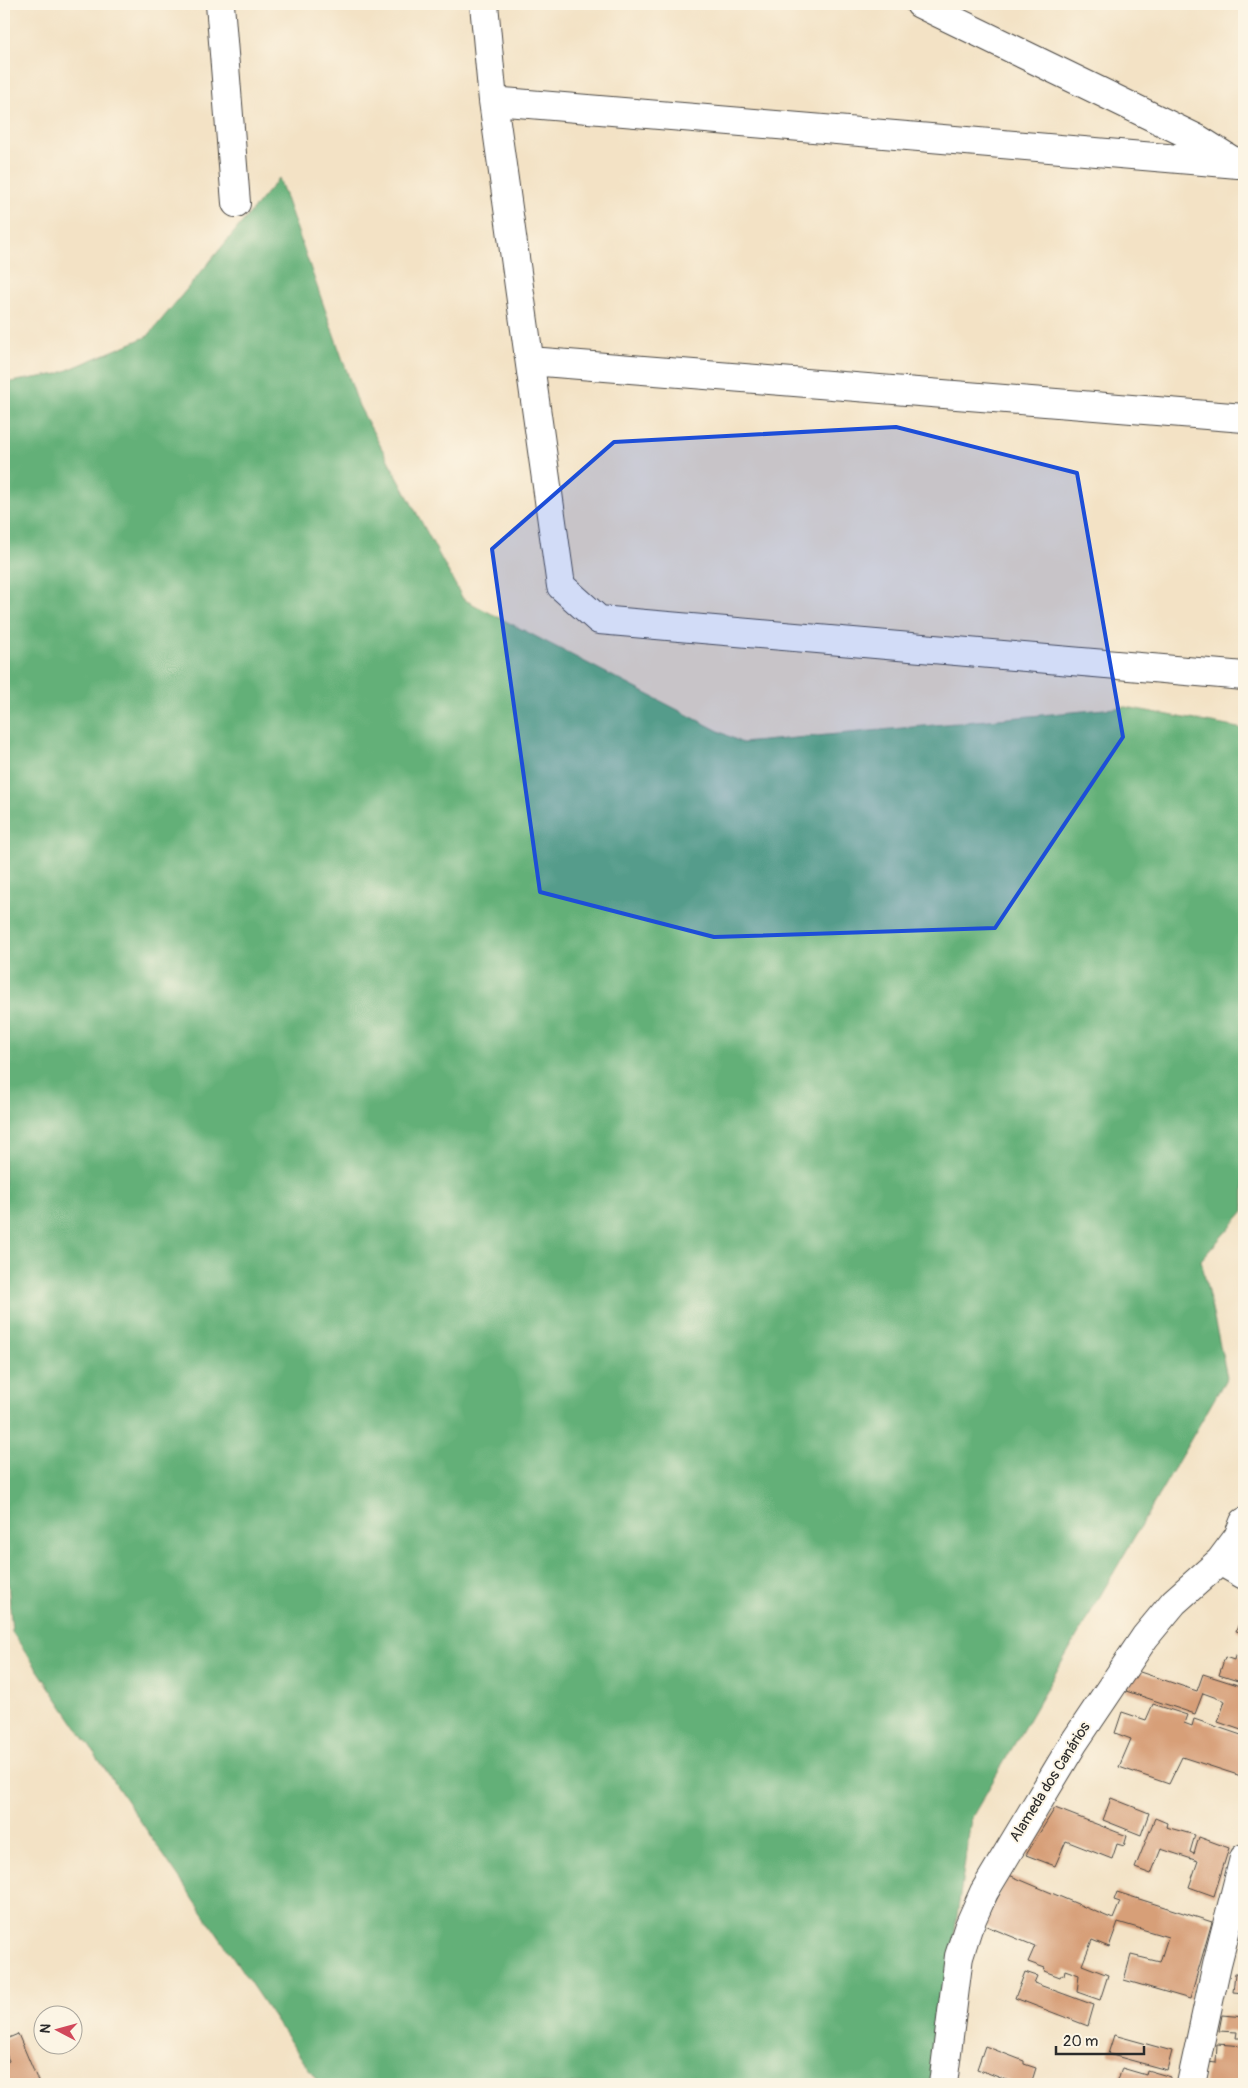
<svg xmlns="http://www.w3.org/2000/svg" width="1248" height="2088" viewBox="0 0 1248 2088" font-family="Pangolin,sans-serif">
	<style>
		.forest { fill: #64b078; stroke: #486e52 }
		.building { fill: #d79f78 }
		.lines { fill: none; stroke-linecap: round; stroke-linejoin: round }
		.minor-casing { stroke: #494642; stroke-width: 30 }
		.minor { stroke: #fff; stroke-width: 28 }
		.marked { fill: #1d4ed8; fill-opacity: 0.2; stroke: #1d4ed8; stroke-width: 4; stroke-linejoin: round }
		.labels { text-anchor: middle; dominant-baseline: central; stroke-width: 4; stroke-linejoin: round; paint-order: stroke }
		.street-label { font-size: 15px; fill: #2b2b2b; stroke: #fcf5e5 }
	</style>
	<rect width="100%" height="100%" fill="#fcf5e5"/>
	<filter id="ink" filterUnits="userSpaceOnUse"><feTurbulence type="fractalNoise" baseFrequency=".02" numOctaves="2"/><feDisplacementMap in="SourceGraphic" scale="10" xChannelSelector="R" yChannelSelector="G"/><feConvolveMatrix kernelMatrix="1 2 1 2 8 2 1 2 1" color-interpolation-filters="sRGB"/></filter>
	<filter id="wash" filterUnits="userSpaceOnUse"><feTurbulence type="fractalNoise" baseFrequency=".0096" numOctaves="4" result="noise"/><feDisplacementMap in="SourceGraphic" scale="20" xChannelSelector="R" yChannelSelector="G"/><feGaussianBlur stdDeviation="1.12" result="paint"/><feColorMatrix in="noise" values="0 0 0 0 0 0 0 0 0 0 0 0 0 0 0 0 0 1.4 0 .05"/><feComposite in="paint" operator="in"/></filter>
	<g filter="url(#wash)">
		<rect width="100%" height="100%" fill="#f3e2c5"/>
		<path class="forest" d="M279,178L359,406L463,599L742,743L1126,707L1244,729V1211L1201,1260L1227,1377L971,1819L933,2084H319L12,1632L4,1529V383L58,374L148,336Z"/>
		<g id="blocks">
			<path class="building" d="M1244,1611V1633L1236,1631Z
				M1235,1655L1244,1658V1683L1219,1675L1225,1657L1234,1660Z
				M1137,1671L1197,1691L1203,1674L1244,1687V1731L1218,1722L1225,1701L1203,1693L1195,1714L1126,1691Z
				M1153,1704L1187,1715L1184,1723L1192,1726L1194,1719L1244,1736V1777L1182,1757L1169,1784L1119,1767L1131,1739L1115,1733L1122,1712L1146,1720Z
				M1111,1798L1149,1813L1141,1835L1103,1820Z
				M1055,1808L1127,1836L1124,1846L1117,1844L1112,1859L1066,1841L1055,1866L1026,1855Z
				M1155,1818L1167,1823L1166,1827L1195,1835L1190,1852L1194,1854L1199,1837L1229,1848L1214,1896L1189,1887L1198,1861L1161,1849L1151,1874L1135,1868Z
				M1009,1875L1113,1919L1120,1902L1114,1900L1117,1892L1212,1922L1190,1999L1124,1980L1131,1955L1160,1962L1168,1937L1118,1922L1109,1947L1092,1940L1082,1965L1108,1975L1100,2000L1077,1992L1079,1975L1065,1970L1064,1975L1062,1974L1060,1977L1044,1971L1045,1968L1028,1962L1035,1946L984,1925Z
				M1025,1972L1037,1976L1034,1983L1094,2005L1088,2026L1015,1998Z
				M1235,1973L1244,1974V1993L1233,1992Z
				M1222,2015L1244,2017V2038H1236L1237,2032L1219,2031Z
				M18,2034L38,2081L30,2084H4V2064L9,2061L4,2049V2040Z
				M1114,2035L1172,2051L1167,2070L1108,2054Z
				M1217,2044L1244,2046V2084H1205L1208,2062L1216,2063Z
				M985,2046L1024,2061V2064L1036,2068L1031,2084H1017L977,2069Z
				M1122,2068L1146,2075L1147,2070L1171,2077L1170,2084H1117Z"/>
		</g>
	</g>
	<g filter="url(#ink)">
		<use href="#blocks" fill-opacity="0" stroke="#494642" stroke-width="1"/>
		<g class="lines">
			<g class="minor-casing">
				<path id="minor" d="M220,4L236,203
					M484,4L493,101
					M920,4L1198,139L1233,161
					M1244,160L1238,164L493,101L561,586L599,620L1244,676
					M530,361L1244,418
					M1220,1561L1244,1575
					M943,2084L959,1956L968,1928L984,1892L1073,1744L1145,1637L1174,1602L1220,1561L1238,1537L1244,1522
					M1191,2084L1217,1964L1244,1858"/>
			</g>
			<use href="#minor" class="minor"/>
		</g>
	</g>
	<path class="marked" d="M896,427L1077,473L1123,737L995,928L714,937L540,892L492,549L614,442Z"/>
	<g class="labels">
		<g class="street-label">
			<text transform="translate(1050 1782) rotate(-58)">Alameda dos Canários</text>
		</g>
	</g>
	<rect width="1248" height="2088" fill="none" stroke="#fcf5e5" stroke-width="20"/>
	<g transform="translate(58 2030) rotate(276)"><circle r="24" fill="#fcf5e5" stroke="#a8a49b"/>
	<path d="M0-4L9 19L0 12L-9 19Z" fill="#d1495b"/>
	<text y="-8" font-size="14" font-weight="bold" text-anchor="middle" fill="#2b2b2b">N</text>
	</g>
	<path d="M1056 2046v8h88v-8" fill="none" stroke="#2b2b2b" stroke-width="2.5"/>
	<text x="1063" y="2046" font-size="15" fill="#2b2b2b" stroke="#fcf5e5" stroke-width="4" paint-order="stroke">20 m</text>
</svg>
